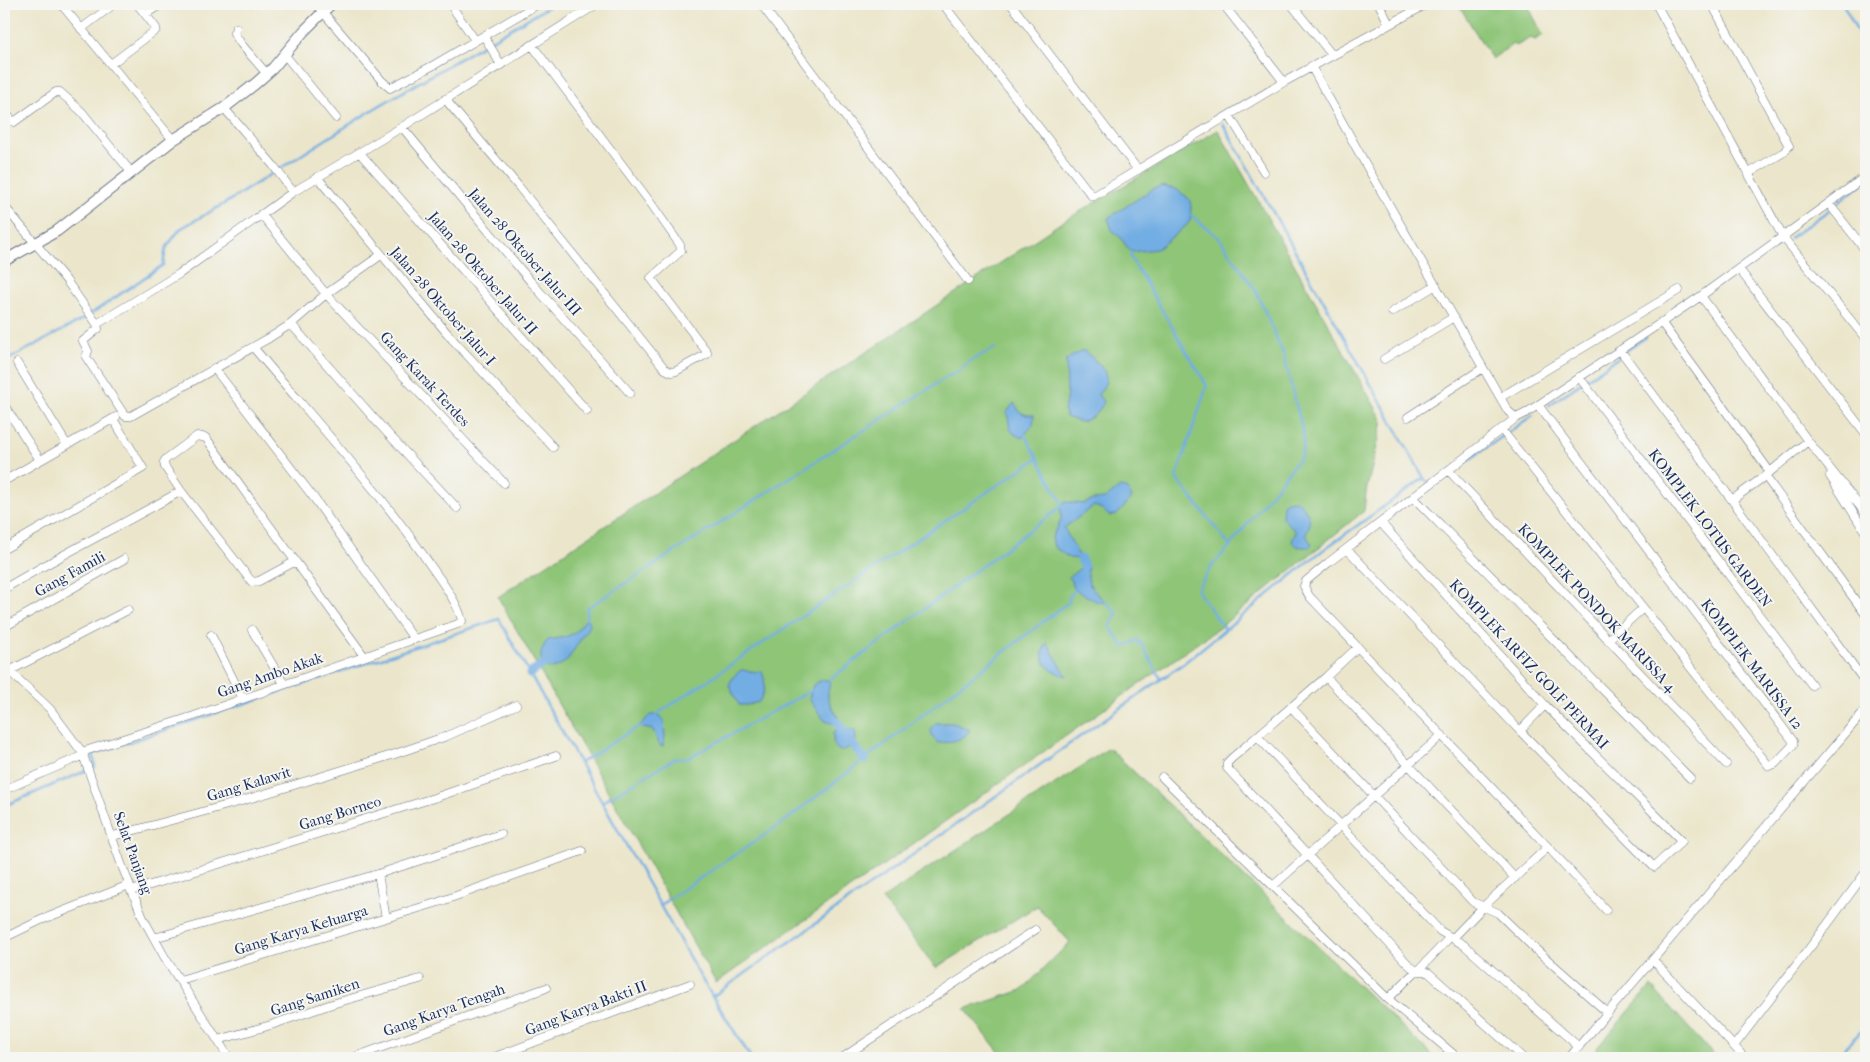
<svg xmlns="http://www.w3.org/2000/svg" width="1870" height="1062" viewBox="0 0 1870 1062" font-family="'IM FELL French Canon',serif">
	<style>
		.green { fill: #8ec577; stroke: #547a6a }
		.water { fill: #72ade3; stroke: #466ea0 }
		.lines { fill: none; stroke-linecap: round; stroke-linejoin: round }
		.stream { stroke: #72ade3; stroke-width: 2.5 }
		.canal { stroke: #72ade3; stroke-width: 9 }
		.minor-casing { stroke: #646f84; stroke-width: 9 }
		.tertiary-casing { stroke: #646f84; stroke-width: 12 }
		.minor { stroke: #fff; stroke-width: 8 }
		.tertiary { stroke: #fff; stroke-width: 10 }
		.labels { text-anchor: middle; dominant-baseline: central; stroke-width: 4; stroke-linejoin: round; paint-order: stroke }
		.street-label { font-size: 15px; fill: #1b2f5e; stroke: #f6f6f2 }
	</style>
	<rect width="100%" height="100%" fill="#f6f6f2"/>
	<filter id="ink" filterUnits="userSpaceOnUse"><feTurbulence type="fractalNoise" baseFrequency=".02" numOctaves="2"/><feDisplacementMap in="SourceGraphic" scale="10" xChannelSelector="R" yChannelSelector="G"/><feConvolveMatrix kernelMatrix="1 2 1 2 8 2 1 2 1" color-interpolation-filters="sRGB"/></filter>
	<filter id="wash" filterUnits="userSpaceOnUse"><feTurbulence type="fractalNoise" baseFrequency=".0096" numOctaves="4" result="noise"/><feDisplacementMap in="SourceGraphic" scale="20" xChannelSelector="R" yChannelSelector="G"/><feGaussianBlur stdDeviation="1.12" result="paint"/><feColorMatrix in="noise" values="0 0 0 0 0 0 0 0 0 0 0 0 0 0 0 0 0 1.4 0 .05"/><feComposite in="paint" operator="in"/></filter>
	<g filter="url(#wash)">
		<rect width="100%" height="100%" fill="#ebe6cb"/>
		<path class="green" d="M1458,4H1527L1543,35L1535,40L1531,38L1516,46L1513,44L1492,59Z
			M1218,130L1383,421L1366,492L1364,511L1219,628L716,983L498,597L1059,224Z
			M1109,748L1435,1058H1004L965,1009L1022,990L1070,942L1037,906L936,968L882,899Z
			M1651,986L1716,1058H1588Z"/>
		<path class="water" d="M1161,186L1176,189L1187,197L1190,201L1191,207L1190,221L1186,226L1157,249L1131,252L1119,236L1112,230L1108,218L1153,189Z
			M1083,350C1090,356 1105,367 1106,377C1107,384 1101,390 1098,395L1104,402C1098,413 1092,420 1080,422L1066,417L1064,411L1067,394L1066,360Z
			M1014,403L1020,412L1027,415H1034L1033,425L1022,438L1014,434L1010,429L1007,412Z
			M1120,487L1128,489L1132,498L1117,515L1109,516L1102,509L1094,506L1064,528L1081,559L1069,558L1054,547L1052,537L1061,520V507L1065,502L1083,504L1094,500L1105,499Z
			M1296,500C1304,505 1312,517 1309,527C1308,530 1306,532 1306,535L1312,545L1309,547C1302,547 1296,548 1292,541L1296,532L1282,517L1283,504L1287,501Z
			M1083,566H1088C1086,584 1092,590 1105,601L1104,603L1096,601L1075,590L1069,577Z
			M586,619L589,621V626L567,661L559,666L550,669C537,660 539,651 548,640C570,636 572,638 586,619Z
			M1047,643L1067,676C1050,673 1035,660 1047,643Z
			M741,670L758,672L761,670C767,681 765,692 759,702L747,705H739L729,685L733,677Z
			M822,680H829C830,685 829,687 828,693C827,701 834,710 838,717L834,724L825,721L809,699L813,685Z
			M650,715H656L664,720L665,737L663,746H660L653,730L643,728L639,726Z
			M936,723H953L970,730C963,741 950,742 938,743C931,737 928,730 936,723Z
			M838,729L854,730C860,743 851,748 840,751C833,747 833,741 833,733Z"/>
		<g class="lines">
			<path class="stream" d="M1843,4L1866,47
				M1223,124L1424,478L1428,483
				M1837,203L1866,181
				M1191,215L1220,239L1256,291L1283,353L1303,432V447L1301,456L1230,546L1211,567L1197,590L1224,628
				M1790,238L1829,210
				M1131,252V258L1207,386L1176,478L1230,546
				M1755,261L1781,243
				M1626,351L1646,337
				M4,362L85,318L163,265L166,248L180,229L224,204L377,107L553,4
				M1549,405L1619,357
				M1025,435L1063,505
				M1442,479L1533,415
				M1105,601L1117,613L1110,627L1124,647L1137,640L1142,645L1161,679
				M586,619L587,608L950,375L958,372L970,361L995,348
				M829,680L1061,507
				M656,715L1038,458
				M580,763L639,726
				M602,802L674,759L688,758L812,690
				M4,806L95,767L93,754L499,619L701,978L751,1058
				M660,905L781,824L1070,601L1069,597L1075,590
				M712,997L1184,663L1323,550L1424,478
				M1838,1058L1846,1046L1866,1027"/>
			<path class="canal" d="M1081,559L1084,566
				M530,674L543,664
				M836,721L843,730
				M853,745L865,760"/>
		</g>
	</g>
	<g filter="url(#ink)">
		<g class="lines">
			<g class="minor-casing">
				<path id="minor" d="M61,4L173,140
					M137,4L145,14L162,4
					M316,4L382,81L390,88L434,65L538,4
					M450,4L475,40
					M761,4L968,281
					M943,4L1092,196H1094L1284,82L1427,4
					M1011,4L1138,170
					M1223,4L1284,82
					M1291,4L1332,55
					M1379,4L1389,24
					M1656,4L1783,237L1866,339
					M1712,4L1789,146L1784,152L1749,173
					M236,28L234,33L241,44L267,74
					M81,29L110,7
					M484,36L501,65
					M284,54L336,118
					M111,64L156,30V28L145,14
					M1311,66L1366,165L1508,411L1516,418L1526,413L1701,296L1866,176
					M445,99L519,187L665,369L671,372L676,371L707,354V352L651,278L681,251L680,245L650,202L532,45
					M224,108L273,165L293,192
					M4,112L14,122L56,92H60L82,112L131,172
					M1229,115L1264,172
					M402,127L531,282L630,393
					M359,152L587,411
					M317,177L452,339L553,447
					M1829,204L1866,251
					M4,206L66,280L97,324L98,329L83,341L88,351L86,357L125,416H131L269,338L291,324L326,294L381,255
					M261,214L326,294L504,483
					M1739,269L1866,434
					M1701,296L1808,441L1866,514
					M1392,312L1436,285
					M1661,322L1770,472
					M97,324L179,274L293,192L402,127L597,4
					M291,324L379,424L457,508
					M1620,350L1732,500L1866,683
					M1384,359L1454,317
					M17,363L67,445
					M214,368L314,498L414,639
					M1579,377L1812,685
					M1501,397L1679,290
					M4,405L40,460
					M1408,417L1483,368
					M1501,429L1769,766L1775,764L1793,745V741L1538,405
					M1449,471L1726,764
					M1765,476L1866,615
					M1830,476L1866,533
					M4,481L116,417
					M1414,498L1690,778
					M1732,500L1765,476L1808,441
					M1381,523L1545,705L1682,841L1654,867L1520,731
					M4,549L143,468L113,419
					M1347,549L1520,731L1545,705
					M294,562L259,581L252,582L181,491L165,467L164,462L166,459L197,436L206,438L364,656
					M4,589C62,554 122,525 181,491
					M4,627L124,559
					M252,630L284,684
					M211,635L243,699
					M1608,640L1643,608
					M1358,647L1326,677L1232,758L1227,763V768L1407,963L1416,971H1424L1429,973L1523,1058
					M4,666L50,709L82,752L122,866L143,918L164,956L229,1058
					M9,671L128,610
					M1326,677L1515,878
					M1291,707L1473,902L1498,913L1533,947L1608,1013
					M1442,735L1273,886L1388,999L1458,1058
					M1257,736L1440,931L1464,945L1579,1047
					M82,752L194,716L458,624L462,621C458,601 435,573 424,556C372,482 311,416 253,347
					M1162,777L1273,886
					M4,790L84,755
					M113,836L235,803L392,755L447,736L516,705
					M1548,847L1606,910
					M131,891L437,797L556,756
					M386,918L439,902L582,851
					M4,938L41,920L129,885
					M154,938L378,874L501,834
					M1453,938L1484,906L1548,847L1309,596L1304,586L1306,581L1328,563L1516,418
					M1653,960L1745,1058
					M1418,971L1450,937
					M180,980L386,918L378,874
					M1388,999L1416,971
					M218,1040L271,1025L332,1004L420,979
					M1734,1046L1815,941L1866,872
					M352,1058L546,988
					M492,1058L690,984
					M842,1058L1035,930
					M1569,1058L1866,709"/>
			</g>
			<g class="tertiary-casing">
				<path id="tertiary" d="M4,261L57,231L173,140L224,108L255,84L273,68L304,31L331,4"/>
			</g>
			<use href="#minor" class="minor"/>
			<use href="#tertiary" class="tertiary"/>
		</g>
	</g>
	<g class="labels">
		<g class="street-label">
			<text transform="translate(525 252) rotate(49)">Jalan 28 Oktober Jalur III</text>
			<text transform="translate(483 273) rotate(49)">Jalan 28 Oktober Jalur II</text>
			<text transform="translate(443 306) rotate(49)">Jalan 28 Oktober Jalur I</text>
			<text transform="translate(425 379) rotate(47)">Gang Karak Terdes</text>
			<text transform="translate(1710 528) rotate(53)">KOMPLEK LOTUS GARDEN</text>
			<text transform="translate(70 574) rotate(-29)">Gang Famili</text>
			<text transform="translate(1597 608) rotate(47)">KOMPLEK PONDOK MARISSA 4</text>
			<text transform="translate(1529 664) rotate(47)">KOMPLEK ARFIZ GOLF PERMAI</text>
			<text transform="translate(1752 664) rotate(53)">KOMPLEK MARISSA 12</text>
			<text transform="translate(270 675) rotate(-19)">Gang Ambo Akak</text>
			<text transform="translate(249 784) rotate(-17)">Gang Kalawit</text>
			<text transform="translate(340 813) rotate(-17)">Gang Borneo</text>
			<text transform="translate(133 853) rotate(70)">Selat Panjang</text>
			<text transform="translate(301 930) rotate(-17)">Gang Karya Keluarga</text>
			<text transform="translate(315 997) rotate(-18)">Gang Samiken</text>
			<text transform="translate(586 1008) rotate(-21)">Gang Karya Bakti II</text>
			<text transform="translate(444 1010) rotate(-20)">Gang Karya Tengah</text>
		</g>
	</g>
	<rect width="1870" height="1062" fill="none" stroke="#f6f6f2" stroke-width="20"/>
</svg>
